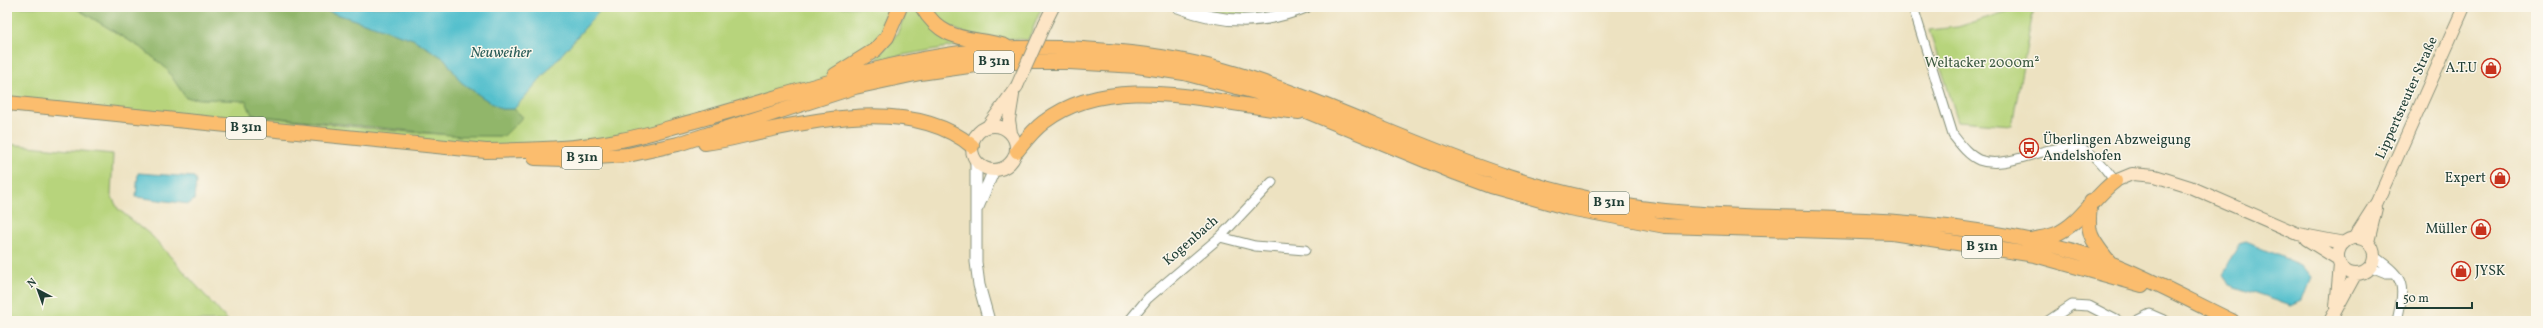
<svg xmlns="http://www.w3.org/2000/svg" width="2543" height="328" viewBox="0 0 2543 328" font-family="Vollkorn,serif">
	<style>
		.green { fill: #b7d47b; stroke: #6b8858 }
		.forest { fill: #91b66b; stroke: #587a50 }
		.water { fill: #54c0cd; stroke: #3a7e80 }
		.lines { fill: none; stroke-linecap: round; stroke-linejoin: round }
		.minor-casing { stroke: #86907a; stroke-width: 11 }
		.tertiary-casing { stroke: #86907a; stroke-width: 13 }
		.secondary-casing { stroke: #86907a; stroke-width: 14 }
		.trunk-casing { stroke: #86907a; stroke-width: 16 }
		.minor { stroke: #fff; stroke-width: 9 }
		.tertiary { stroke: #fff; stroke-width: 11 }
		.secondary { stroke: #fde5c5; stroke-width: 12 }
		.trunk { stroke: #fbbd6e; stroke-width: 14 }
		.secondary-bridge-casing { stroke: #86907a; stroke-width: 14; stroke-linecap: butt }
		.secondary-bridge { stroke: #fde5c5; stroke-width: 12 }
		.labels { text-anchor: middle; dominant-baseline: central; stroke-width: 3; stroke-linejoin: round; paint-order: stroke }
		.shield { fill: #fbf7ec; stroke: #61756b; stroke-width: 1 }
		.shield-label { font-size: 13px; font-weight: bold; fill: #1f3d34 }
		.park-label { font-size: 14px; fill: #3d5b42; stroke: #fbf7ec }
		.poi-label { font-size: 14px; fill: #1f3d34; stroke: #fbf7ec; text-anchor: end }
		.street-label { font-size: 14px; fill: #1f3d34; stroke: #fbf7ec }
		.water-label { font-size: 15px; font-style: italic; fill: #2c5e5a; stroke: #fbf7ec }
	</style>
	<rect width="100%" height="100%" fill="#fbf7ec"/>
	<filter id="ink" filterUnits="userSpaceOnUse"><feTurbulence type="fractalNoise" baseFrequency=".025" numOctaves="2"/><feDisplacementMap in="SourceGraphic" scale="8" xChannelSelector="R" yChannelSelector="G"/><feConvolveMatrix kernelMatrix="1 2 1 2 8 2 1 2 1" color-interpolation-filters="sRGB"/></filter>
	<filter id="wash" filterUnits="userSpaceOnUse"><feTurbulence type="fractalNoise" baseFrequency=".012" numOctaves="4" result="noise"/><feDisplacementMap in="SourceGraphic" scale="16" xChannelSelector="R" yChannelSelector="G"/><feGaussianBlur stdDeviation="0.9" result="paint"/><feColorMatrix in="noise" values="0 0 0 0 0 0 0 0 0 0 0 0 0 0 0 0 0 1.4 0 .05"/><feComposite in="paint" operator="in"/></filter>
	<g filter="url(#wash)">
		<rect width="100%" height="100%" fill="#ede2c1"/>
		<path class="green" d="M7,7H74L143,49L166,68L186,98L246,101L252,115C336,125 419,136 503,136L522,117L514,109L603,7H900L887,37L823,83L623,140L486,151L7,103Z
			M908,7H916L946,39L960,45L875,60L897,34Z
			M931,7H1042L1028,40C992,36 952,42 931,7Z
			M1194,7H1287C1258,17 1222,18 1194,7Z
			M2021,7H2034L2012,125L1958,121L1929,30L1958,27Z
			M7,144L113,154L111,195L118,209L152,236L228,321H7Z"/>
		<path class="forest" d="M74,7H315L413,39L445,59L461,82L482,97L501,109H514L523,117L504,136H460L252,115L246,101L186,98L166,68L143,49Z"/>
		<path class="water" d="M315,7H603L514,109H501L482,97L461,82L445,59L413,39Z
			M138,173L194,177L196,182L194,200L189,204L136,197Z
			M2246,242L2301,265L2311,277L2302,301L2291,306L2229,285L2223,274L2239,244Z"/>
	</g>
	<g filter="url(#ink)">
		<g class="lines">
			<g class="minor-casing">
				<path id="minor" d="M1913,7L1953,135C1960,144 1968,155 1979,160C2012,172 2054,136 2088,152C2099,158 2107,172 2115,181
					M1220,237L1255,246L1305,250
					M2375,257C2406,279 2405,285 2397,321
					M2371,268L2386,274H2394
					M1129,321L1148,298L1220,237L1272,182
					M2048,321L2072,305L2089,306L2118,321
					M2136,321L2150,314L2166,321"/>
			</g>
			<g class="tertiary-casing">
				<path id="tertiary" d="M1178,7C1222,24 1262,25 1306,7
					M976,161V262L979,285L989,321
					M978,207L994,170"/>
			</g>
			<g class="secondary-casing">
				<path id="secondary" d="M1045,23L1053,7
					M972 148a22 22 0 1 1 44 0a22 22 0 1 1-44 0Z
					M988,126L1017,86
					M1011,133L1009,120L1013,95
					M2115,181L2132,174L2155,176L2190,187L2298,234L2344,243
					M2338 256a18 18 0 1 1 36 0a18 18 0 1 1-36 0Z
					M2354,238L2377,202L2464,7
					M2306,239L2338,259
					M2368,242L2376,208
					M2336,307L2340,265
					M2330,321L2355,275"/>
			</g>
			<g class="trunk-casing">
				<path id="trunk" d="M922,7C944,44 969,36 1005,46
					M835,75L875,50L887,37L900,7
					M7,103L486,151C531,150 576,149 621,140C644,136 668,128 691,122C798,93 904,52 1017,48C1080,46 1162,53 1223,70C1319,97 1408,144 1503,175C1531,185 1561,192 1590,199C1694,222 1792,214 1897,222C1963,227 2047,239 2110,263C2151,279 2192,302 2232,321
					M705,143C726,141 747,134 768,130C831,117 918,101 972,146
					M1017,151C1025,141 1033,130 1044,122C1114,68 1219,106 1299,112
					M535,158L564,159L628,155L678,144L855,87L920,73L997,62H1069L1137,66L1184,73L1267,95L1456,173L1491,186L1569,208L1665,226L1892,233L2035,255L2142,285
					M2091,202C2085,233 2091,239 2110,263
					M2031,240C2039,238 2049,237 2056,234C2080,224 2094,196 2115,181"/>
			</g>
			<use href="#minor" class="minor"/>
			<use href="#tertiary" class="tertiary"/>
			<use href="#secondary" class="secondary"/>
			<use href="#trunk" class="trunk"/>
			<g class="secondary-bridge-casing">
				<path id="secondary-bridge" d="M1017,86L1045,23"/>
			</g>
			<use href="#secondary-bridge" class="secondary-bridge"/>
		</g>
	</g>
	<defs>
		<g id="shop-ring" transform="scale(1)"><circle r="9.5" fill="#fbf7ec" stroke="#c8321e" stroke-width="1.5"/><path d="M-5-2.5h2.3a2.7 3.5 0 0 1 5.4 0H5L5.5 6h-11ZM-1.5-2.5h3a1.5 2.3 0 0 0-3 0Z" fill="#c8321e"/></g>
		<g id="bus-ring" transform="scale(1)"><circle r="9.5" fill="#fbf7ec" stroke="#c8321e" stroke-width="1.5"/><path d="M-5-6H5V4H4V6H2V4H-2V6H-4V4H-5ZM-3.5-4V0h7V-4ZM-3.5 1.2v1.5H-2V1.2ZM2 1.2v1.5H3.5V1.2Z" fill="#c8321e"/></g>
	</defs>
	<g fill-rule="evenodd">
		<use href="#shop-ring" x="2491" y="68"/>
		<use href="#bus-ring" x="2029" y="148"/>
		<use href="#shop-ring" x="2500" y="178"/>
		<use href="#shop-ring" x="2481" y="229"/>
		<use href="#shop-ring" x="2461" y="271"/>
	</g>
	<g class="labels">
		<g class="shield">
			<rect x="974" y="51" width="40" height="22" rx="3"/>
			<rect x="226" y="117" width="40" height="22" rx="3"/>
			<rect x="562" y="147" width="40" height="22" rx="3"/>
			<rect x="1589" y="192" width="40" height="22" rx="3"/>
			<rect x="1962" y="236" width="40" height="22" rx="3"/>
		</g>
		<g class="shield-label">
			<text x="994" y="62">B 31n</text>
			<text x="246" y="128">B 31n</text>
			<text x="582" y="158">B 31n</text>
			<text x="1609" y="203">B 31n</text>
			<text x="1982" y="247">B 31n</text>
		</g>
		<g class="park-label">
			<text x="1982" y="63">Weltacker 2000m²</text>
		</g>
		<g class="poi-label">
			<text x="2477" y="68">A.T.U</text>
			<text x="2043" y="140" text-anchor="start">Überlingen Abzweigung<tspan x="2043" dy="16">Andelshofen</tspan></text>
			<text x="2486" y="178">Expert</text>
			<text x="2467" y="229">Müller</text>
			<text x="2475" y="271" text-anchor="start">JYSK</text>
		</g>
		<g class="street-label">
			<text transform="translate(2407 98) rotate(-66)">Lippertsreuter Straße</text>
			<text transform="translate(1191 241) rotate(-41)">Kogenbach</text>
		</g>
		<g class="water-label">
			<text x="501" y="53">Neuweiher</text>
		</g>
	</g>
	<rect width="2543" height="328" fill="none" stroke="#fbf7ec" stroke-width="24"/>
	<g transform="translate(38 290) rotate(319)" stroke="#fbf7ec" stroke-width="3" paint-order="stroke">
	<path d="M0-3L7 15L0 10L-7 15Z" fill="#1f3d34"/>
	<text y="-6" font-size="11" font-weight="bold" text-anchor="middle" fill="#1f3d34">N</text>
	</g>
	<path d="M2397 302v6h75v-6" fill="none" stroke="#1f3d34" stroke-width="2"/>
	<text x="2403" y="302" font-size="12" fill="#1f3d34" stroke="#fbf7ec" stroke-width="3" paint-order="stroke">50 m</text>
</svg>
